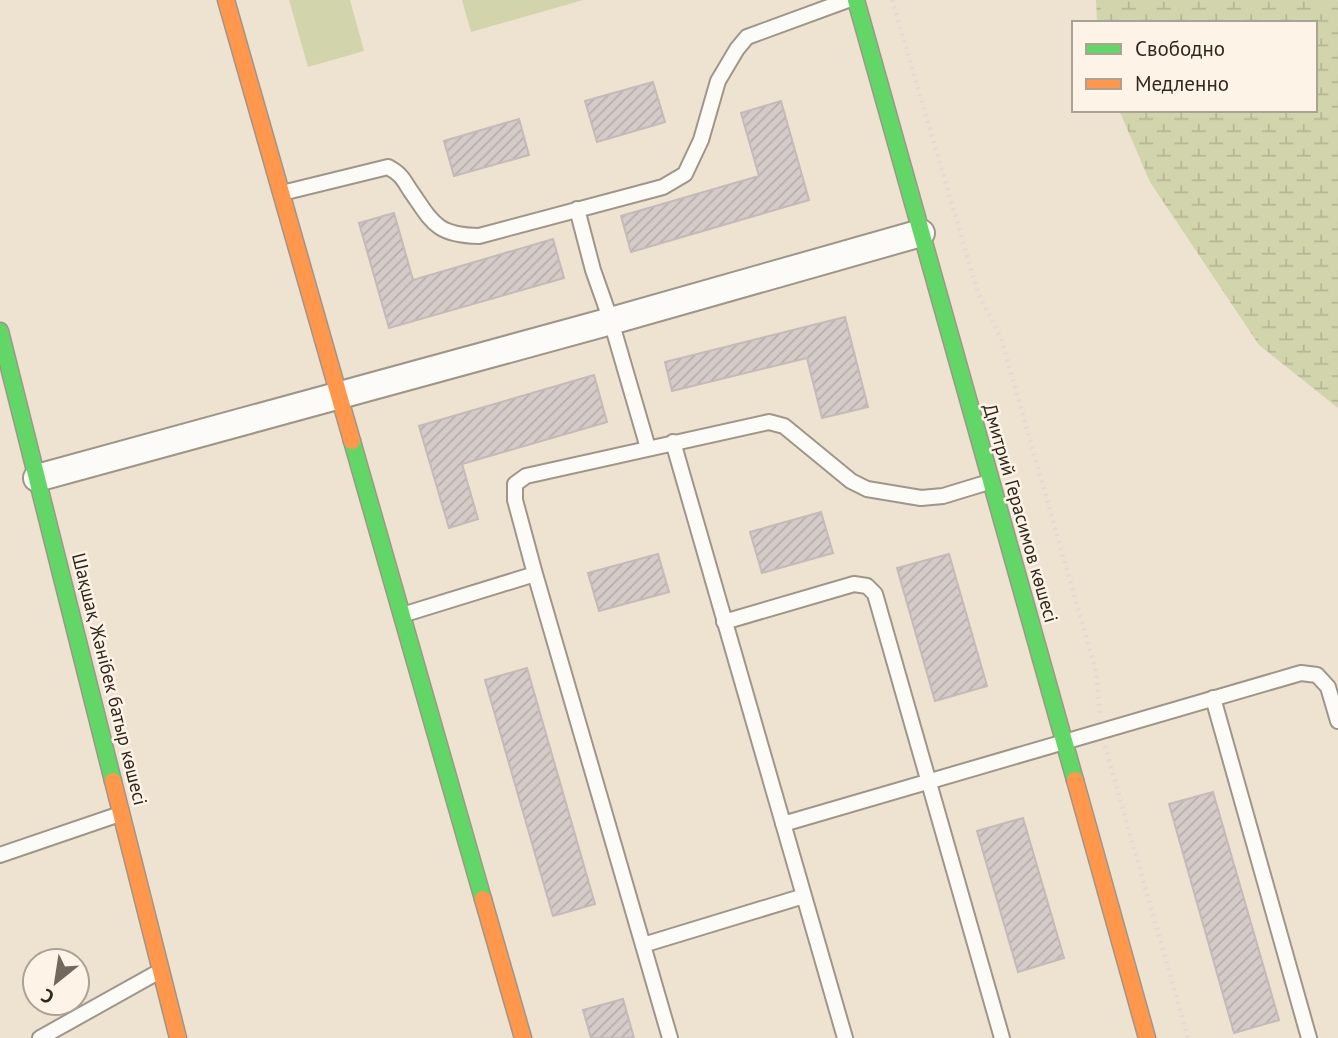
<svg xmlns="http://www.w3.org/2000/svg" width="1338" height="1038" viewBox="0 0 1338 1038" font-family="'PT Sans',sans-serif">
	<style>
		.wetland { fill: url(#wetland-marsh) }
		.garden { fill: #d2d4ac }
		.building { fill: url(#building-hatch); stroke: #c5bab8; stroke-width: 2 }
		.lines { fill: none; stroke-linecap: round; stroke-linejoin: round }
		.lane-casing { stroke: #9f968a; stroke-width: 18 }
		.street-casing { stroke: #9f968a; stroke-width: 30 }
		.fast-casing { stroke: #9f968a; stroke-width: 19 }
		.slow-casing { stroke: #9f968a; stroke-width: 19 }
		.path { stroke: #e0dbd6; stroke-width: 4.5; stroke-dasharray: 2 5; stroke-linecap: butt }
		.lane { stroke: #fcfbf8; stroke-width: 14 }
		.street { stroke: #fcfbf8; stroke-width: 26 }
		.fast { stroke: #63d668; stroke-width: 16 }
		.slow { stroke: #ff974d; stroke-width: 16 }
		.labels { text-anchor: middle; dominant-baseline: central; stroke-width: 5; stroke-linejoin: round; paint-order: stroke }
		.street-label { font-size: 19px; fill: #30281c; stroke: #fdf3e7 }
	</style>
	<defs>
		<pattern id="wetland-marsh" width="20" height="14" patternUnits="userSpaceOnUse" patternTransform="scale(1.75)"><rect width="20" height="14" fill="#d2d4ac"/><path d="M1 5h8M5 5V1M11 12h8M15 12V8" fill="none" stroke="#b5b693"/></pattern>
		<pattern id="building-hatch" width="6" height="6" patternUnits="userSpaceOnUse" patternTransform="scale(1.75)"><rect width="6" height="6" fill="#d5cbc9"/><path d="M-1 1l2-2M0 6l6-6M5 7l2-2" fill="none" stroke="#b7aeac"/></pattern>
	</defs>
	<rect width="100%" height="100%" fill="#eee2d1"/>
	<path class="wetland" d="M1096,0H1338V408L1259,345L1150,182L1119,110H1315V23H1097Z"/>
	<path class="garden" d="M289,0H350L364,51L308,67Z
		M462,0H583L471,32Z"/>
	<path class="building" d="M653,82L665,122L597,142L585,101Z
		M781,101L809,200L631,252L621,216L759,176L741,113Z
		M519,119L529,155L454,176L444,141Z
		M394,213L413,280L553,239L564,278L389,328L359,223Z
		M845,317L868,407L822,418L807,358L672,391L665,362Z
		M594,375L607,422L462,464L478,519L449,528L419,426Z
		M821,512L833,553L762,573L750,532Z
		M658,554L669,592L599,611L588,573Z
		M949,554L987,686L935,701L897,568Z
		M527,668L595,904L553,916L485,680Z
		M1213,792L1279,1020L1234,1033L1169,804Z
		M1023,818L1064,958L1018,972L977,831Z
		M623,999L634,1038H591L583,1010Z"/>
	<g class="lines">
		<g class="lane-casing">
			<path id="lane" d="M282,193L388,167C401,174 403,179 410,190C433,223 436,235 479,236L663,187L685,174L701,140L718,81L737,49L747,37L848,0
				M577,209L593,270L611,321L648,448
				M673,442L845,1038
				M402,615L535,574
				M724,622L854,584L867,586L875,594L1002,1038
				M1213,698L1309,1038
				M783,824L1301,673L1317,675L1328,687L1338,721
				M0,855L120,814
				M643,945L804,896
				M40,1038L160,971
				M670,1038L535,574L515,500V484L526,476L769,422L784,426L851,481L867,489L921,498L943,496L989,482"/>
		</g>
		<g class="street-casing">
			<path id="street" d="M37,478L611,321L921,233"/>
		</g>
		<g class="fast-casing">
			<path id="fast" d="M856,0L1075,780
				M0,331L113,781
				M352,441L483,899"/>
		</g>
		<g class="slow-casing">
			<path id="slow" d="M226,0L352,441
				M1075,780L1147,1038
				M113,781L178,1038
				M483,899L523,1038"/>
		</g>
		<path class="path" d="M892,0L978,293L1001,338L1096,672L1100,713
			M1105,746L1188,1038"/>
		<use href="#lane" class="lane"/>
		<use href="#street" class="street"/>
		<use href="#fast" class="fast"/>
		<use href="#slow" class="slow"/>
	</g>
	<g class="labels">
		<g class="street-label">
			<text transform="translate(1021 513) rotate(74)">Дмитрий Герасимов көшесі</text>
			<text transform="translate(110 679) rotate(76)">Шақшақ Жәнібек батыр көшесі</text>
		</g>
	</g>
	<rect x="1072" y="21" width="245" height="91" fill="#fdf3e7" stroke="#aba296" stroke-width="2"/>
	<rect x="1086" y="44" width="35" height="10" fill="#63d668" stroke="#aba296" stroke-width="2"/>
	<text x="1135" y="56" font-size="21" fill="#30281c">Свободно</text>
	<rect x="1086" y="79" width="35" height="10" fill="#ff974d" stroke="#aba296" stroke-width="2"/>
	<text x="1135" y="91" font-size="21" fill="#30281c">Медленно</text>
	<g transform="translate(56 982) rotate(210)"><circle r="33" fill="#fdf3e7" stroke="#aba296" stroke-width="2"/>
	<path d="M0-5L12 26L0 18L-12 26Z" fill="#72695b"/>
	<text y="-10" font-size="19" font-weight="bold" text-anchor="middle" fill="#30281c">С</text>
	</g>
</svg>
